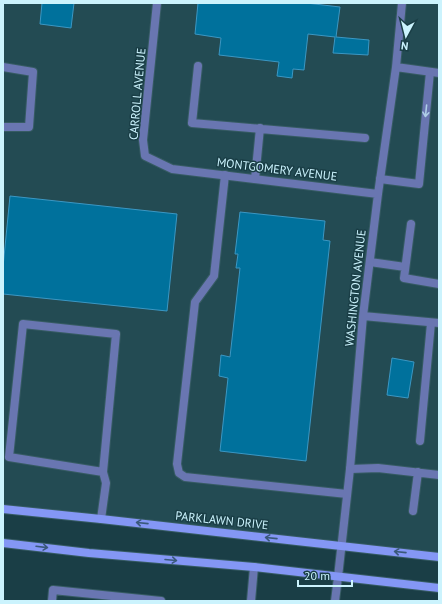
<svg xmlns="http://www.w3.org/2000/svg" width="442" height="604" viewBox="0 0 442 604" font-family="'PT Sans',sans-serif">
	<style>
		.built { fill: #234b53 }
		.building { fill: #00719c; stroke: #3b97c3 }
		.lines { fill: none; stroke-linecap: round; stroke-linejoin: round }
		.lane-casing { stroke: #365b63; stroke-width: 10 }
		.street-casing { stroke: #365b63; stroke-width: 10 }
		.secondary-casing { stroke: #365b63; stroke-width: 10 }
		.lane { stroke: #6976b1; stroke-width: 8 }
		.street { stroke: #6976b1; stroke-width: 8 }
		.secondary { stroke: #8497f5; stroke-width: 8 }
		.oneway { stroke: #aecee6 }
		.oneway2 { stroke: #3a597b }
		.labels { text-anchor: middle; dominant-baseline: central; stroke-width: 3; stroke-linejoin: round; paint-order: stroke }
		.street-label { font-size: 12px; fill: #cbf3fd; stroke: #1a3e46 }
	</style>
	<rect width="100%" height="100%" fill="#1a3e46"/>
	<path class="built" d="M3,3H439V556L3,509Z"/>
	<path class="building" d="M42,3H74L71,28L40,24Z
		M198,3H306L340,7L336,37L369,40L368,55L333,53L335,37L308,34L304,70L293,69L292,78L277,76L279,62L219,55L221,38L195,34Z
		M10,196L177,214L167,311L3,294V267Z
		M240,212L325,221L323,240L330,241L306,461L220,451L228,378L219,376L221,355L230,357L240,268H236L238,254H235Z
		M392,358L414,362L408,398L387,395Z"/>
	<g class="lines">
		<g class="lane-casing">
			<path id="lane" d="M198,66L192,123L365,138
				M3,67L33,72L29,127H3
				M225,175L214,276L195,302L177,464L179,473L185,477L347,494
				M255,179L260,128
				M380,179L419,184L430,72
				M411,224L404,278L439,284
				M370,262L405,267
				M420,441L431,323
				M350,469L378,468L439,475
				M413,511L418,472
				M101,519L106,483L103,472L116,334L23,324L9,457L103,472
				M52,601L53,590L161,601
				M251,601L254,567
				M335,601L338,577"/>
		</g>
		<g class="street-casing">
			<path id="street" d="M157,3L143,140L145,156L172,169L378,194
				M396,67L439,73
				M363,316L439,323
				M338,577L350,469L363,316L378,194L396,67L402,3"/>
		</g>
		<g class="secondary-casing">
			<path id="secondary" d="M3,509L101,519L439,557
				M3,543L89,553L254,567L439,588"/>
		</g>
		<use href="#lane" class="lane"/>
		<use href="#street" class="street"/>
		<use href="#secondary" class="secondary"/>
	</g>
	<defs><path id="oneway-shaft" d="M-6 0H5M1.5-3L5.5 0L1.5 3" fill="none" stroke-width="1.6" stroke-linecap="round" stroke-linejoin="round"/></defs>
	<use class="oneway" href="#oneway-shaft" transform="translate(426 111) rotate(96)"/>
	<g class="oneway2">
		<use href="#oneway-shaft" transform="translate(142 523) rotate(-174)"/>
		<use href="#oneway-shaft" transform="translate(271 538) rotate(-174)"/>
		<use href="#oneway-shaft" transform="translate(42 547) rotate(7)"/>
		<use href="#oneway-shaft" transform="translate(400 552) rotate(-174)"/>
		<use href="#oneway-shaft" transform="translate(171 560) rotate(5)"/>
	</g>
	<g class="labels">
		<g class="street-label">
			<text transform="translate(137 94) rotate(-85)">CARROLL AVENUE</text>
			<text transform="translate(277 169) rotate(7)">MONTGOMERY AVENUE</text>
			<text transform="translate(355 288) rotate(-84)">WASHINGTON AVENUE</text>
			<text transform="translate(222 520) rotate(6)">PARKLAWN DRIVE</text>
		</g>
	</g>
	<rect width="442" height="604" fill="none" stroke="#cbf3fd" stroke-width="8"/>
	<g transform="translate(406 36) rotate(187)" stroke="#1a3e46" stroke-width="3" paint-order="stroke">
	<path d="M0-3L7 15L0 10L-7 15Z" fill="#cbf3fd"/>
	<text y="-6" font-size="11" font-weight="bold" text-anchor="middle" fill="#cbf3fd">N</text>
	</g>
	<path d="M298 580v6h54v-6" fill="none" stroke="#cbf3fd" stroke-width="2"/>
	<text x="304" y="580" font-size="12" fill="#cbf3fd" stroke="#1a3e46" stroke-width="3" paint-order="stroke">20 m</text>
</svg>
